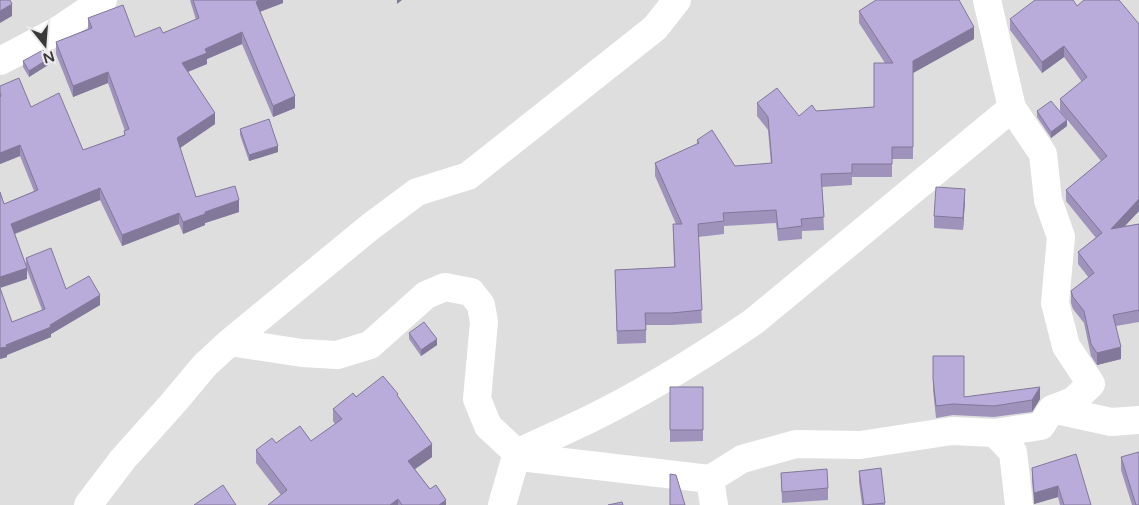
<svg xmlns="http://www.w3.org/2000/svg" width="1139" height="505" viewBox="0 0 1139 505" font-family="'Varela Round',sans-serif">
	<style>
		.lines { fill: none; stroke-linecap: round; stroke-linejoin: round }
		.minor { stroke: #fff; stroke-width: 28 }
		.wall { fill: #9f93bb }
		.shaded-wall { fill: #827899 }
		.building { fill: #b9abda; stroke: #827899 }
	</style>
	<rect width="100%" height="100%" fill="#dededf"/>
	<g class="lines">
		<path class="minor" d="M987,0L1012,108
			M0,61L57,31L103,0
			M230,342L302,353L337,355L370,345L426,295L445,287L471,292L481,305L484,322L477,399L488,426L517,453L529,458L710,479L742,459L796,444L860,445L952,431L995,433L1041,426L1052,409L1073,401L1091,384L1066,346L1055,303L1061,237L1048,200L1043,154L1012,108L753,322C700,358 644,393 586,421C563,432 540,442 517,453L502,505
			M1052,409L1111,422L1139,420
			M995,433L1013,452L1019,505
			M710,479L714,505
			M88,505L123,459L174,402L205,365L230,342L370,227L417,192L468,176L655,28L677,0"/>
	</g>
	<path class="wall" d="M190,0H283V3L260,12L295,108L273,117L242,44L207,59V64L188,72L215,124L180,148L196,197L239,212L205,223V225L183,234L179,224L122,246L100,200L15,234L26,266V258L66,289L100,305L51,334V337L7,355V357L0,359L12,322L42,310L27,270V279L4,204L34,191L20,156L0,164V86L31,107L83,150L124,135V131H125L108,83L73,97L56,54V42L88,29V18L135,37L163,33L196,20Z
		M1077,6L1139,24V211L1124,226L1139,224V322L1116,326L1121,359L1097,365L1091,356L1084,323L1073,309L1071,303V291L1089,278L1078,264V252L1096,238L1066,201V190L1101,161L1060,111V99L1082,82L1064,57L1042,73L1010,30V19Z
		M859,11L974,39L913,73V159H892V177H852V185L822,187L824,230L802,231V239L778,241L776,223L724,226V234L698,237L702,323L672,325H646V343L617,344L615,270L674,267L673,224H676L655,176V163L697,144V140L735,166L771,164L768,130L757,116V103L799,116L816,111L874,107L885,63L859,23Z
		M23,61L48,65L29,77L23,67Z
		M1037,111L1067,126L1051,138L1037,117Z
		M240,129L278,152L249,161L240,135Z
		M965,200L963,230L934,228V216Z
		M409,333L437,345L421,356L409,339Z
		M933,356L964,397L1040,399L1032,412L994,417L953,415L936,418L933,390Z
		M670,387H703V441L670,442Z
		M398,396L432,457L415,469L430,489L446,505H268L281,495L256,463V450L276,443L311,441L335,424L333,421V409L356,397Z
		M1121,457L1139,505H1132L1121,470Z
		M881,468L885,505H862L859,482V471Z
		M1032,468L1091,505H1060L1058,497L1034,504L1032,480Z
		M781,473L828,488V500L782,503Z"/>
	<path class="shaded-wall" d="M260,0H283V3L256,13V2Z
		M397,0H402L397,4Z
		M12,4V16L0,23V11Z
		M974,27V39L913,73V61Z
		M242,32V44L207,59V64L182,74V63L205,49Z
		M1064,46V57L1042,73V62Z
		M48,59V65L29,77V71Z
		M108,72V83L73,97V86Z
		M295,96V108L273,117V106Z
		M215,113V124L177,150V138Z
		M1067,120V126L1051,138V132Z
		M20,145V156L0,164V153Z
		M278,146V152L249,161V155Z
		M100,188V200L11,235V224Z
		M965,189V200L963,230V218Z
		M1139,199V211L1111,241V229Z
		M239,200V212L205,223V225L183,234V222L205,212Z
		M179,213V224L122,246V235Z
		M27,268V279L0,288V277Z
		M100,295V305L51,334V337L7,355V357L0,359V348L50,325Z
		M437,339V345L421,356V350Z
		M1121,347V359L1097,365V353Z
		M1040,387V399L1032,412V400Z
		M432,444V457L408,474V461Z
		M1058,486V497L1034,504V493Z
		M398,499V505H390Z
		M446,500V505H439Z"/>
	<path class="building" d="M0,0H10L12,4L0,11Z
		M193,0H260L256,2L295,96L273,106L242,32L205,49L207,53L182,63L215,113L177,138L196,197L235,186L239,200L205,212V214L183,222L179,213L122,235L100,188L11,224L27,268L0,277V192L4,204L38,190L20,145L0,153V97L1,96L0,92V86L19,78L31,107L59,93L83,150L125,135L124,131L129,129L108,72L73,86L56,42L92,28L88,18L123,5L135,37L160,27L163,33L199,18Z
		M876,0H959L974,27L913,61V147H892V164H852V173L821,174L824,217L801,219L802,226L778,229L776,210L723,213L724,221L698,224L702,310L672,313H645L646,330L617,331L615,270L675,267L673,224H682L655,163L699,143L697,140L712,130L735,166L772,163L768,117L757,103L777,88L799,116L812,105L816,111L874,107V63H893L859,11Z
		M1035,0H1073L1077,6L1084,0H1119L1139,24V199L1111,229L1139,224V310L1113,315L1121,347L1097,353L1091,344L1084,311L1073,297L1071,291L1094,273L1078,252L1102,233L1066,190L1107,156L1060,99L1087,77L1064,46L1042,62L1010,19Z
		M43,50L48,59L29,71L23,61Z
		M1051,101L1067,120L1051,132L1037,111Z
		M269,119L278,146L249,155L240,129Z
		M936,187L965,189L963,218L934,216Z
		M51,248L66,289L89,276L100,295L50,325L51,327L6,345L7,347L0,348V288L12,322L45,309L26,258Z
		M424,322L437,339L421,350L409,333Z
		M933,356H964V397L1040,387L1032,400L994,406L953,404L936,406L933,379Z
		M383,376L398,394L397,395L432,444L408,461L430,489L436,485L446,500L439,505H402L398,499L390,505H268L287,490L256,450L272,438L276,443L300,426L311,441L342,419L333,409L353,393L356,397Z
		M670,387H703V430H670Z
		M1139,452V505H1136L1121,457Z
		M1076,454L1091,505H1064L1058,486L1034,493L1032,468Z
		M881,468L885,503L864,505L859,471Z
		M827,469L828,488L782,492L781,473Z
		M670,474L676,475L685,505H670Z
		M223,485L236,505H194Z
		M622,502L623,505H608Z"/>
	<g transform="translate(45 45) rotate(163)" stroke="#ebebed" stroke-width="4" paint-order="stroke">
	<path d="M0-4L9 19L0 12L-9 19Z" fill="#383838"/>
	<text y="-8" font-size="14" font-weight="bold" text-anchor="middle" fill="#383838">N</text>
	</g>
</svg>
